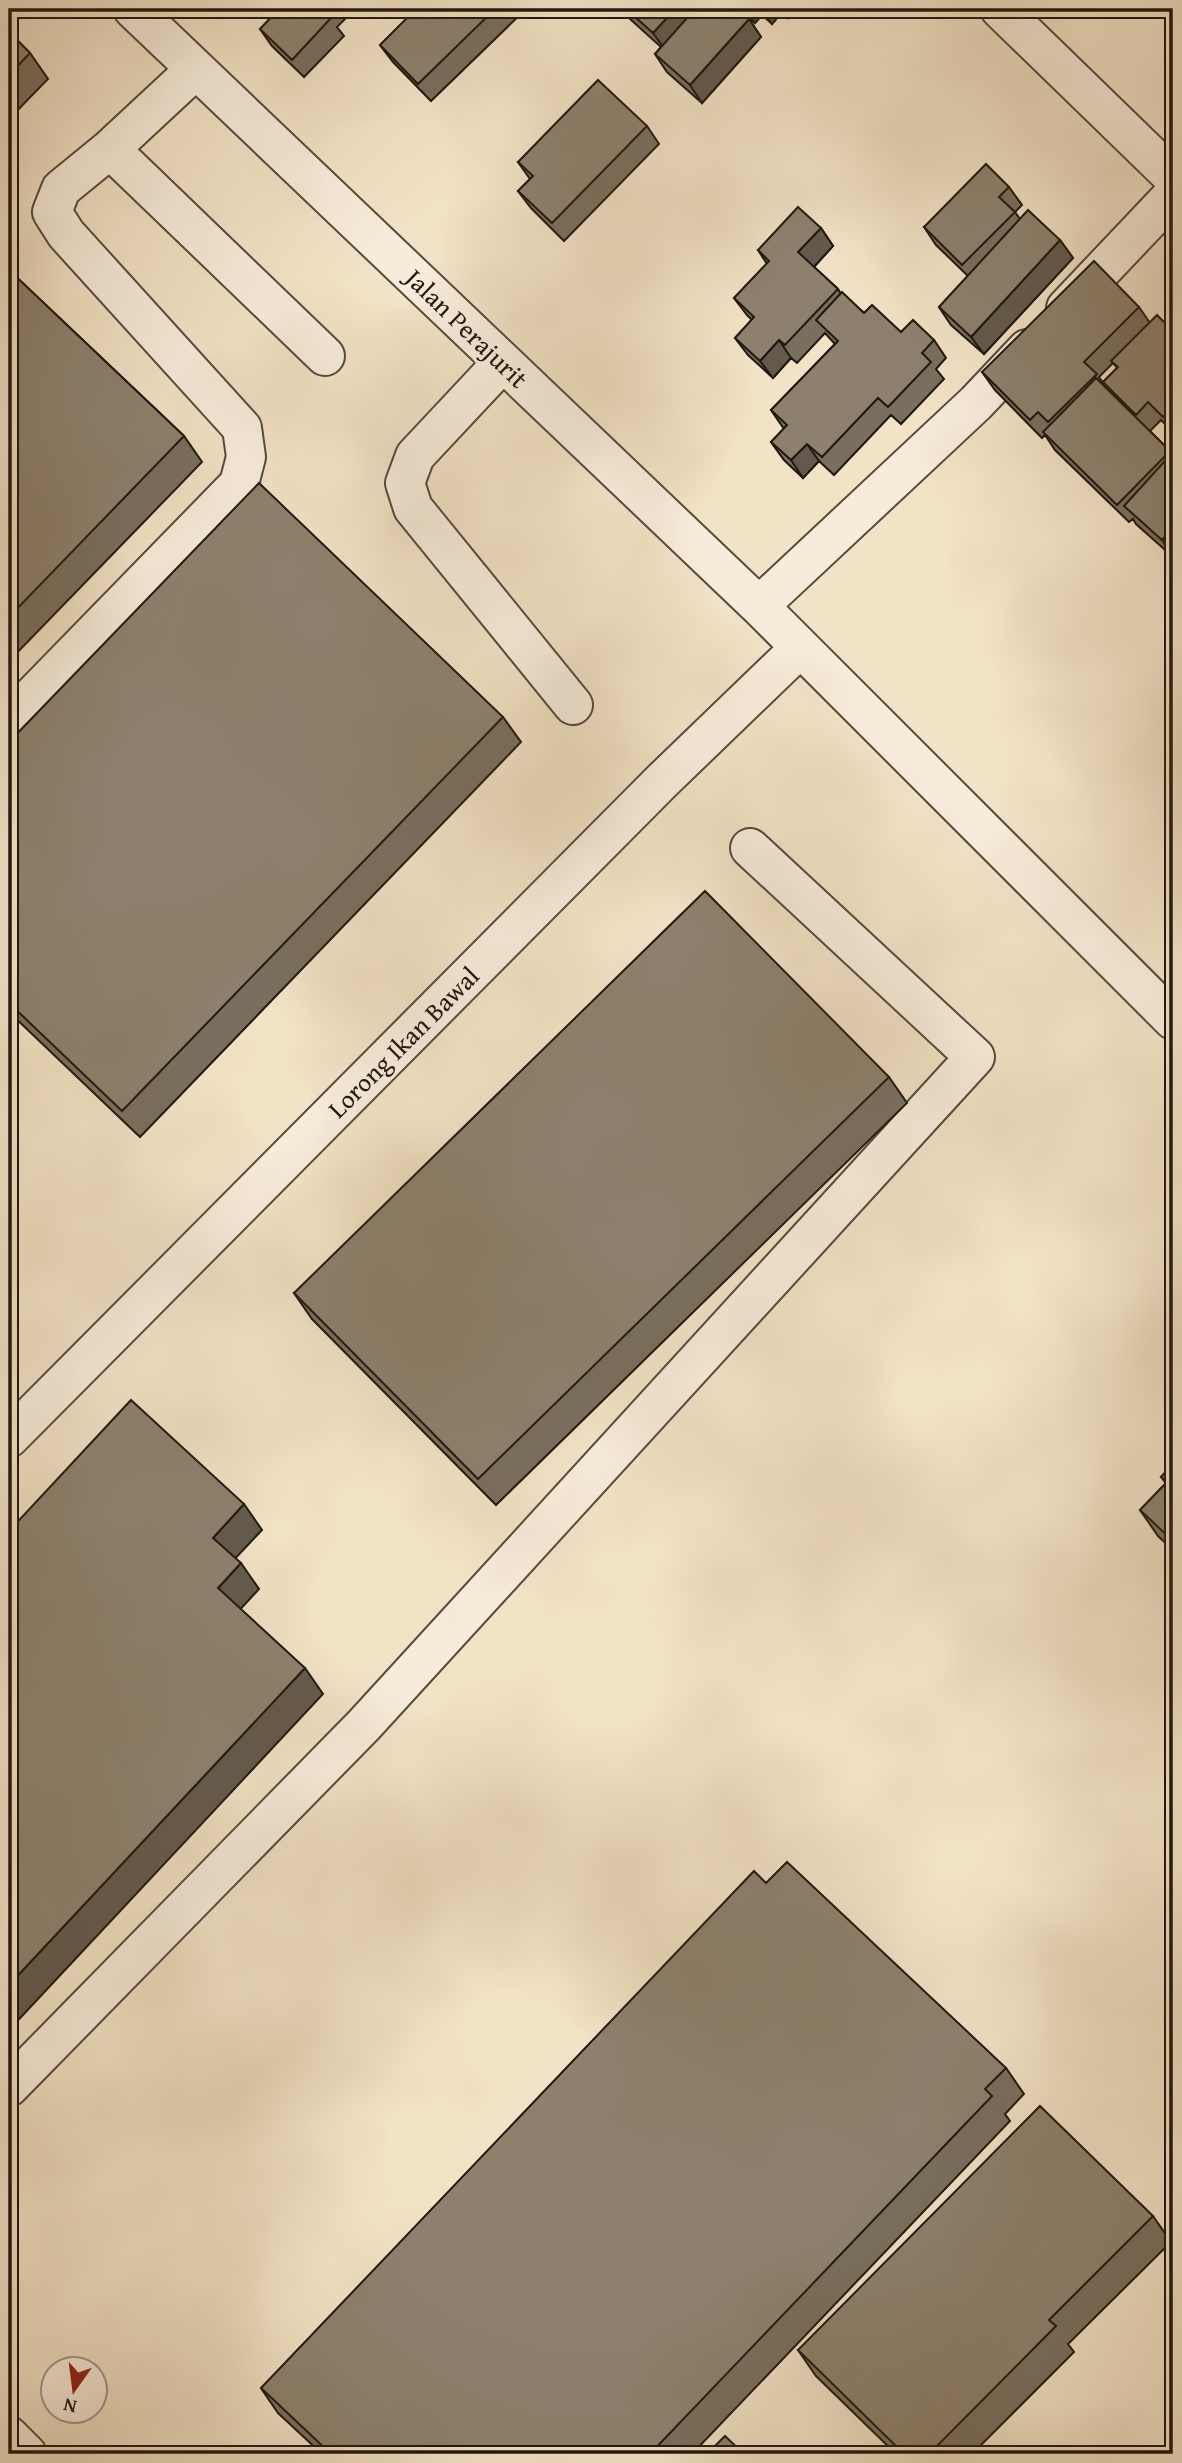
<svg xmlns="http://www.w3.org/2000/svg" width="1182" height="2463" viewBox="0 0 1182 2463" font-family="'Gentium Book Plus',serif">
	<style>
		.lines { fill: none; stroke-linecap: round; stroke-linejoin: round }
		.minor-casing { stroke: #544a3d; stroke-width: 42 }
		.minor { stroke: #f7ecda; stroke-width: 38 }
		.wall { fill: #796f5f; stroke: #20180f; stroke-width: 2; fill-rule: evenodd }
		.shaded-wall { fill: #635a4d; stroke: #20180f; stroke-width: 2 }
		.building { fill: #8d816e; stroke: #20180f; stroke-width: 2 }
		.labels { text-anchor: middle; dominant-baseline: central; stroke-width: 6; stroke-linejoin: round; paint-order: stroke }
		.street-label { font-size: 26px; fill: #20180f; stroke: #f7ecda }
	</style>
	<rect width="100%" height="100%" fill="#f2e2c6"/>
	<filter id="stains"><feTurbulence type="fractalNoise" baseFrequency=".00286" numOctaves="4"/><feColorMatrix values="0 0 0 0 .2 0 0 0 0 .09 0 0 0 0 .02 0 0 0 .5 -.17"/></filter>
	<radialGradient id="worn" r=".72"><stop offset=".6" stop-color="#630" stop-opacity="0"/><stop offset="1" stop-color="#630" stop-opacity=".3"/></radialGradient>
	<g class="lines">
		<g class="minor-casing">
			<path id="minor" d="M133,9L759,606L1173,1020
				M1000,9L1173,177
				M196,69L110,149L325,356
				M1066,308L1173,195
				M503,362L415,456L405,483L413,508L573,705
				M759,606L976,403L1027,349
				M9,720L239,484L246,457L242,428L66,234L52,212L61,189L110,149
				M9,1438L662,781L800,648
				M9,2087L364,1725L975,1057L750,848
				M9,2436L27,2454"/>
		</g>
		<use href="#minor" class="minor"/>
	</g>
	<path class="wall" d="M279,9H355L337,27L344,36L304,77L272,46L260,29Z
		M401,9H526L431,101L393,62L380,45L409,17Z
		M619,9H691L693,11L749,19L761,37L702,103L667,72L655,54L661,47Z
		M739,9H796L788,18L782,12L772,24L762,15L755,23Z
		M9,32L30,53L48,79L9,119Z
		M647,126L659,144L564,241L531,208L518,191L530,179L518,162Z
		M1009,187L1022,205L1015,212L1020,219L1060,240L1073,258L984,354L951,325L939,307L968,276L936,245L924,227Z
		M821,228L833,246L814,267L838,289L841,294L864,313L901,332L934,340L946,358L936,369L944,379L901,424L891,415L834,475L819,461L803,478L784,460L771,442L784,429L771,410L835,344L825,333L797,363L791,358L773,378L748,355L735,338L752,320L747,315L734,298L767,264L758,250Z
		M9,270L184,436L202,462L9,661Z
		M1139,307L1150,323L1173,331V432L1161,420L1150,431L1172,453L1173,452V557L1136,524L1133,519L1129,522L1055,450L1045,435L1042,438L995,390L982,372ZM1113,363L1117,368L1103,382L1109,391L1099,377Z
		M503,717L521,742L140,1137L9,1012V742Z
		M889,1077L907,1103L496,1505L312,1319L294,1293Z
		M1173,1464V1550L1158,1536L1140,1510L1166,1483L1161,1477Z
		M766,1883L1006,2068L1024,2094L1005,2114L1010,2121L692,2454H322L278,2413L261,2388Z
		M1153,2216L1171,2242L1068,2344L1074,2352L972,2454H896L816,2376L798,2350Z"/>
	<path class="shaded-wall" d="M675,9H691L697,16L666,51L653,33Z
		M745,9H758L762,15L755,23Z
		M762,9H780L782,12L772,24Z
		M782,9H796L788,18Z
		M749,19L761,37L702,103L690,85Z
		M821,228L833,246L811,270L798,252Z
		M1060,240L1073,258L984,354L971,337Z
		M779,340L791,358L773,378L760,361Z
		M807,444L819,461L803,478L791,460Z
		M1173,528V556L1162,540Z
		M244,1504L262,1530L231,1563L213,1538Z
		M241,1563L259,1589L236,1614L218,1588Z
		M305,1668L323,1694L9,2030V1985Z"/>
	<path class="building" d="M279,9H326L324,11L331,18L292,60L260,29Z
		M406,9H495L418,84L380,45L411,14Z
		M626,9H675L653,33Z
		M695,9H737L749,19L690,85L655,54Z
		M9,32L30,53L9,75Z
		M598,80L647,126L552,223L518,191L533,176L518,162Z
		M986,164L1009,187L999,197L1015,212L962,265L924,227Z
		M798,207L821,228L798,252L838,289L785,345L779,340L760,361L735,338L754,317L734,298L769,261L758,250Z
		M1028,210L1060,240L971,337L939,307Z
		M1094,261L1139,307L1084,362L1097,374L1048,422L1038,412L1030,420L982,372Z
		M9,270L184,436L9,617Z
		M842,292L864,313L872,305L901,332L913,320L934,340L922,353L931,362L888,407L878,398L822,457L807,444L791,460L771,442L787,425L771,410L838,341L816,320Z
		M1173,294V310L1165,302Z
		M1157,315L1173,331V407L1163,417L1148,402L1136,415L1103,382L1118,367L1111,361Z
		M1096,378L1170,451L1117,505L1043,432Z
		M1173,452V528L1162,540L1124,506Z
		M259,483L503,717L122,1111L9,1003V742Z
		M705,891L889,1077L478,1479L294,1293Z
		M131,1400L244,1504L213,1538L241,1563L218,1588L305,1668L9,1985V1531Z
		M1173,1464V1541L1140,1510L1167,1482L1161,1477Z
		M787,1862L1006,2068L985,2089L992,2096L650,2454H331L261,2388L754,1871L766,1883Z
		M1040,2106L1153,2216L1049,2320L1056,2326L929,2454H904L798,2350Z
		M725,2436L744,2454H707Z"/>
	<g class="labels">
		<g class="street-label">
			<text transform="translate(467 328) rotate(44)">Jalan Perajurit</text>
			<text transform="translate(403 1042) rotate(-45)">Lorong Ikan Bawal</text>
		</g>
	</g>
	<rect width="1182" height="2463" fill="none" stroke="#f2e2c6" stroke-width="35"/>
	<rect x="10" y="10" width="1161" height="2442" fill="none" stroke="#20180f" stroke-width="3.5"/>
	<rect x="18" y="18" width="1147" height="2428" fill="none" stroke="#20180f" stroke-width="2"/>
	<g transform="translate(74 2390) rotate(194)"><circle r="33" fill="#f7ecda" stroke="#a19789" stroke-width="2"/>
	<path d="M0-5L12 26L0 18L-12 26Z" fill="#8f2418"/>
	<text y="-10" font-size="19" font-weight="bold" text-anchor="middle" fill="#20180f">N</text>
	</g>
	<rect width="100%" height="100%" filter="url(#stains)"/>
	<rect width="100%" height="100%" fill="url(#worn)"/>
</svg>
